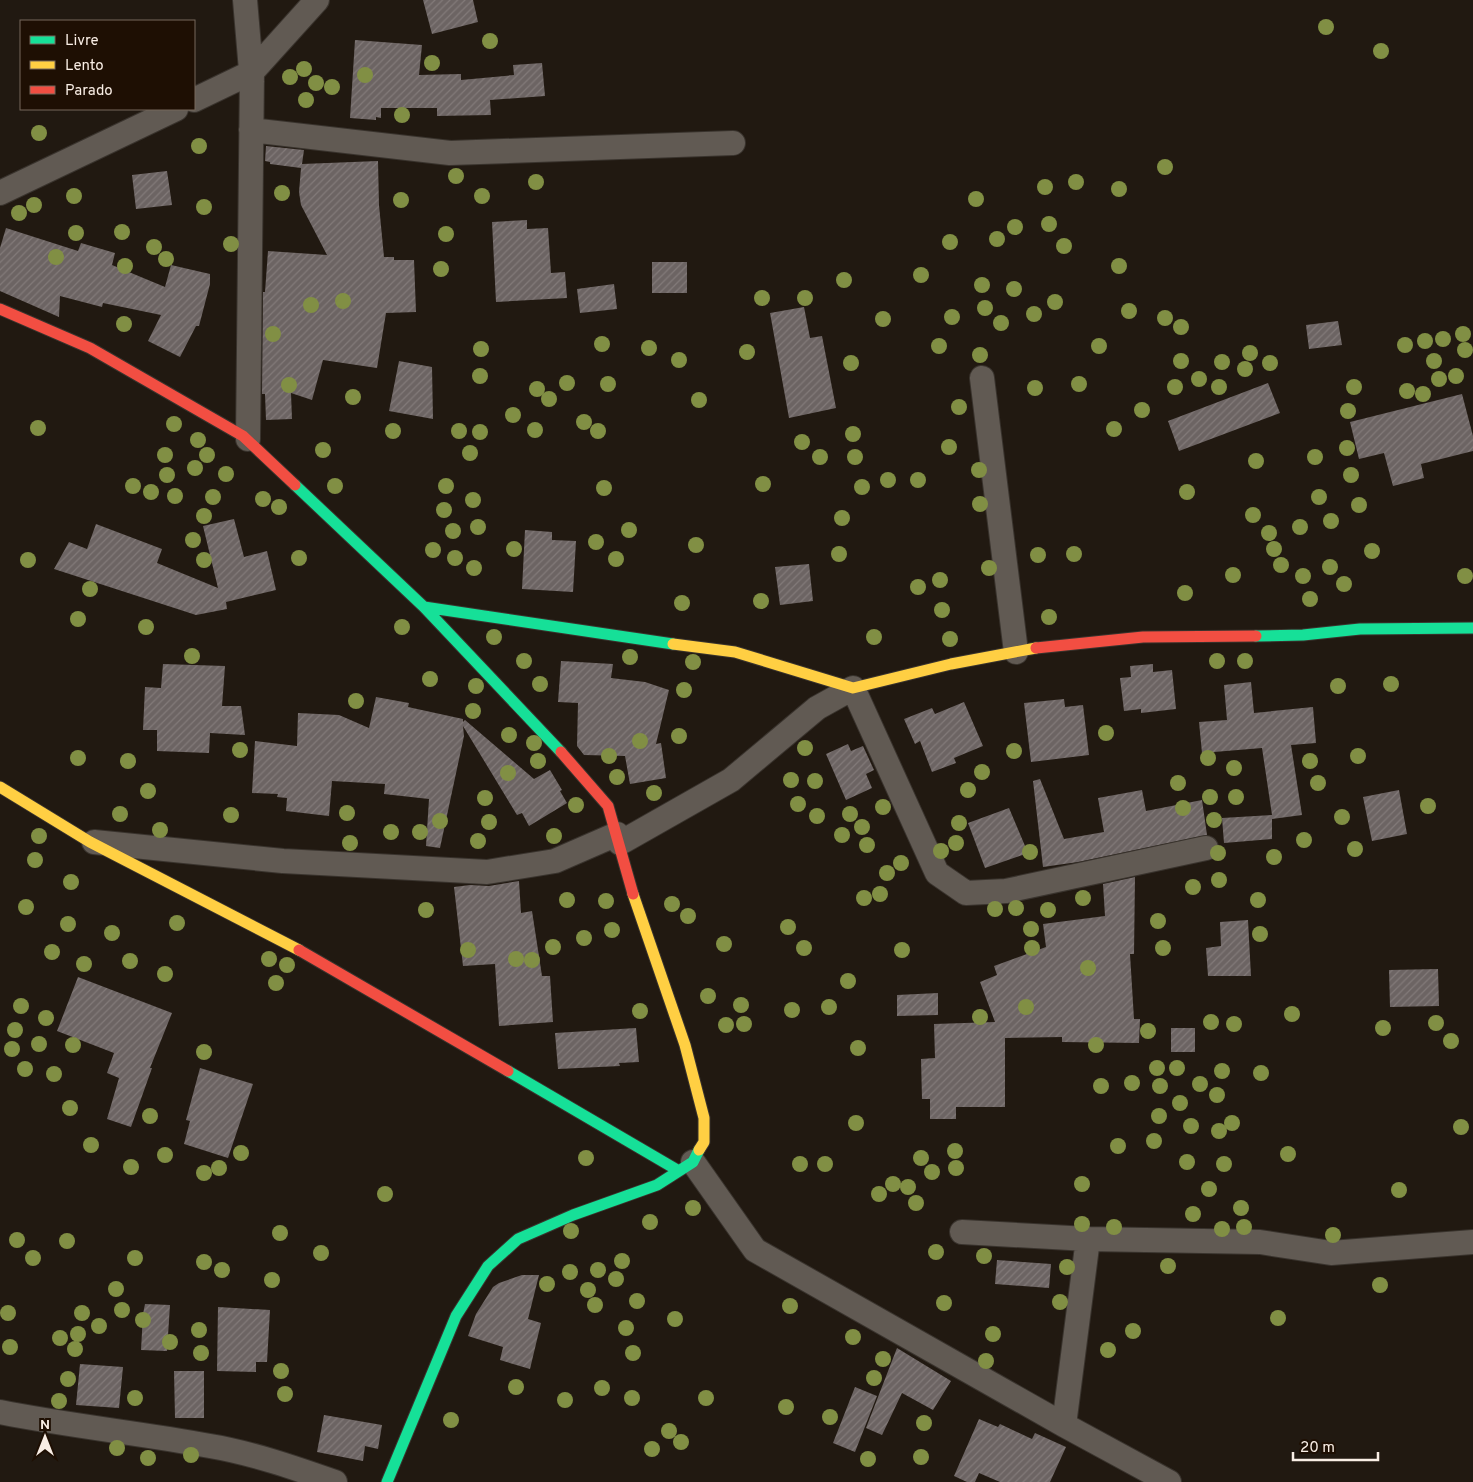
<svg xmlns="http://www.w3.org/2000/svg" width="1473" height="1482" viewBox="0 0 1473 1482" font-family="Overpass,sans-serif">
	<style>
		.building { fill: url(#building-hatch) }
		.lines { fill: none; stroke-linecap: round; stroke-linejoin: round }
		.street-casing { stroke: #39332d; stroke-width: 26 }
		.fast-casing { stroke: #39332d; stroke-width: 13 }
		.slow-casing { stroke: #39332d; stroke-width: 13 }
		.jam-casing { stroke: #39332d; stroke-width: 13 }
		.street { stroke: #615a53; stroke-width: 24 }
		.fast { stroke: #16e098; stroke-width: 11 }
		.slow { stroke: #ffcf43; stroke-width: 11 }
		.jam { stroke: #f24e42; stroke-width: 11 }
		.tree { fill: #818f44 }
	</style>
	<defs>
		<pattern id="building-hatch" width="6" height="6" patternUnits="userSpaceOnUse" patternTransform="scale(1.25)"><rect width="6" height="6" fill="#6c6463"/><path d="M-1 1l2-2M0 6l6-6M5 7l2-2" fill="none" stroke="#827a79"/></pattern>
	</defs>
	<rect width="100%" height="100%" fill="#211911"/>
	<path class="building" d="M423,0H473L478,22L432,34Z
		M355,40L422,45L419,75L461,74V80L514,75L513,65L542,63L545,96L490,100L491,115L437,116V108H381V118L376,117V120L350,118Z
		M266,146L304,150L302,164L378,161L379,205L384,257H394V260H414L416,312L386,313L377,368L323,360L312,400L291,393L292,419L266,420L265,394H262L263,292H265L268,251L327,255L301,205L299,192L301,168L270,164V162L265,161Z
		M167,171L172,205L136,209L132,175Z
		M527,220V229L548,228L551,273L565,272L567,298L496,302L492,222Z
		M6,228L78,251L81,243L115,253L112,265L165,287L171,265L210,274V284L199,326H196L180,357L148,341L161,315L103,303L102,307L60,296L59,317L0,291V248Z
		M652,262H687V293H652Z
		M614,284L617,309L580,313L577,289Z
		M804,307L810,338L822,336L836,408L789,418L770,313Z
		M1338,321L1342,345L1309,349L1306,325Z
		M399,361L432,367L433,419L389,411Z
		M1268,383L1280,413L1179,451L1168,421Z
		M1462,394L1473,436V451L1421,464L1424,478L1393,486L1384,453L1359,459L1350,422Z
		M234,519L244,557L267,551L276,590L226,602L227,609L196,615L54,569L69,542L87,549L96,524L162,549L157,563L218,588L203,526Z
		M525,530L552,532V540L576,541L573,592L522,589Z
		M809,564L813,601L780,605L775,567Z
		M561,661L613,664L611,678L645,682L669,690L656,744L661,743L666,778L630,784L625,756L584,755L577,746L578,703L558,702Z
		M163,664L225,666L222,706H241L245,735L210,733L209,753L157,751V730H143L145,687L161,688Z
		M1153,664V672L1172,670L1176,709L1141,713V709L1124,711L1120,678L1131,677L1130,666Z
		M1251,682L1254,713L1313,707L1316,743L1291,745L1302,815L1272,819V839L1224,843L1222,818L1272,815L1262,748L1202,753L1199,722L1227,720L1224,685Z
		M376,697L409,703L408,707L463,719V722L465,720L534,779L550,770L562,790L560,791L567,803L529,826L522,813L517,815L463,726L464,736L440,848L426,846L429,799L384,794L385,784L332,781L329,816L286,811L287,798L277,797L278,794L252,793L255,741L297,746L298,713L339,715L369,728Z
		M1064,699L1065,707L1083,705L1089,755L1031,762L1024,703Z
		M964,702L983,746L954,758L956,763L932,772L920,741L915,744L904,719L932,708L935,714Z
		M848,744L851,751L863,746L874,770L866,774L872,788L846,800L826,754Z
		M1040,779L1064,839L1104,832L1098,798L1142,790L1146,811L1202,800L1207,835L1078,862L1043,867L1033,781Z
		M1399,790L1407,834L1372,841L1363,797Z
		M1009,808L1028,853L985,868L968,823Z
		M1135,877L1134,954H1130L1134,1019H1140L1139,1043L1062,1042V1037L1005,1038V1107H956V1119H930V1099H922L921,1059L935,1058L934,1024L995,1022L980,982L997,975L994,966L1046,947L1043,924L1105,916L1103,884Z
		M519,881L521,913L532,911L542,976H550L553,1022L499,1026L495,964L463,966L454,887L470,885L489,886Z
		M1248,920L1251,976H1208L1206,948L1221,946L1220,922Z
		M1438,969L1439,1006L1390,1007L1389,970Z
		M78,977L172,1013L150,1068H152L131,1127L107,1119L119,1078L107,1073L114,1053L57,1031Z
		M938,993V1015L897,1016V995Z
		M636,1028L639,1062L619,1063L620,1066L558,1069L555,1033Z
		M1171,1028H1195V1052H1171Z
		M200,1068L253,1084L228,1158L184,1144L190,1121L186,1120Z
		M997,1260L1051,1264L1049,1288L995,1284Z
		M522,1275H539L528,1319L541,1323L530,1369L500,1360L503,1347L468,1336L476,1314L493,1287L499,1283Z
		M145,1304L170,1305L167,1351L141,1350L143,1314Z
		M218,1307L270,1310L267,1362H256V1372L217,1371Z
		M897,1348L951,1381L933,1410L902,1393L882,1435L866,1428Z
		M80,1364L123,1367L119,1408L76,1405Z
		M174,1371H204V1418H175Z
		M855,1387L877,1396L855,1452L833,1443Z
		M324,1415L382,1425L378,1449L365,1446L363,1461L317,1452Z
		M979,1419L998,1427L1000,1424L1032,1439L1035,1433L1066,1447L1050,1482H1000L979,1473L975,1482H967L954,1476Z"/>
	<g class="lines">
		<g class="street-casing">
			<path id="street" d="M245,0L252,82
				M194,100L252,72
				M251,130L450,153L733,143
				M0,193L176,109
				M982,378L1016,652
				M248,439L252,72L317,0
				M94,842L283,861L487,872L555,861L617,834
				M620,843L731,780L817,708L853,688L937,873L966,893L1006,891L1206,848
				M693,1162L755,1250L1064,1425L1169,1482
				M962,1232L1088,1239
				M0,1412C70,1426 140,1433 210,1446C252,1453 295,1468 335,1482
				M1064,1425L1088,1239L1260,1242L1331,1253L1473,1242"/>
		</g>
		<g class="fast-casing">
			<path id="fast" d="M295,485L424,607L561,752
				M424,607L673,644
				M1256,636L1303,635L1360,629L1473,628
				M508,1071L679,1171
				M387,1482L456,1316L488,1266L518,1239L573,1215L657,1185L693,1162L699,1150"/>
		</g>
		<g class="slow-casing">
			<path id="slow" d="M673,644L735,652L853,688L951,664L1036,648
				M0,787L90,842L299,950
				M633,894L685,1045L704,1118V1142L699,1150"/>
		</g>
		<g class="jam-casing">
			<path id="jam" d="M0,309L90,348L243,436L295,485
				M1036,648L1143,637L1256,636
				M561,752L608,806L633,894
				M299,950L508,1071"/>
		</g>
		<use href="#street" class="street"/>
		<use href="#fast" class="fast"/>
		<use href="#slow" class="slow"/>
		<use href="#jam" class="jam"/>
	</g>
	<g class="tree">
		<circle cx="1326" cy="27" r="8"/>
		<circle cx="490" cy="41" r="8"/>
		<circle cx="1381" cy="51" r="8"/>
		<circle cx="432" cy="63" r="8"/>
		<circle cx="304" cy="69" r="8"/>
		<circle cx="365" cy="75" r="8"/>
		<circle cx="290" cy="77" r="8"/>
		<circle cx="316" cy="83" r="8"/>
		<circle cx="332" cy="87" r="8"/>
		<circle cx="306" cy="100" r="8"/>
		<circle cx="402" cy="115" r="8"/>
		<circle cx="39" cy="133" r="8"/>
		<circle cx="199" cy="146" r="8"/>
		<circle cx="1165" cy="167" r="8"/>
		<circle cx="456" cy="176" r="8"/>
		<circle cx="536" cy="182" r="8"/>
		<circle cx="1076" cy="182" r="8"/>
		<circle cx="1045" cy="187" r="8"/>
		<circle cx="1119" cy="189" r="8"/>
		<circle cx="282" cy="193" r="8"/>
		<circle cx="74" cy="196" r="8"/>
		<circle cx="482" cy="196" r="8"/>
		<circle cx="976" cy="199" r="8"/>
		<circle cx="401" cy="200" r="8"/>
		<circle cx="34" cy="205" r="8"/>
		<circle cx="204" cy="207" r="8"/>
		<circle cx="19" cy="213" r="8"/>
		<circle cx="1049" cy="224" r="8"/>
		<circle cx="1015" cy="227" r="8"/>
		<circle cx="122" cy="232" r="8"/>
		<circle cx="76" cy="233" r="8"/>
		<circle cx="446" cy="234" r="8"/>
		<circle cx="997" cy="239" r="8"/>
		<circle cx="950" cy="242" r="8"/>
		<circle cx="231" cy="244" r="8"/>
		<circle cx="1064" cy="246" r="8"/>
		<circle cx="154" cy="247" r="8"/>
		<circle cx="56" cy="257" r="8"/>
		<circle cx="166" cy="259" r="8"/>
		<circle cx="125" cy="266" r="8"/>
		<circle cx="1119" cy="266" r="8"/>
		<circle cx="441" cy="269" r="8"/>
		<circle cx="921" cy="275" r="8"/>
		<circle cx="844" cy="280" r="8"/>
		<circle cx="982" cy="285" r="8"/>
		<circle cx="1014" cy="289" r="8"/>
		<circle cx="762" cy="298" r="8"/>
		<circle cx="805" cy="298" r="8"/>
		<circle cx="343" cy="301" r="8"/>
		<circle cx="1055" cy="302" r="8"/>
		<circle cx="311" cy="305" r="8"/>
		<circle cx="985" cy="308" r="8"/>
		<circle cx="1129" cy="311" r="8"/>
		<circle cx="1034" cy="314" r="8"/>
		<circle cx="952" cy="317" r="8"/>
		<circle cx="1165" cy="318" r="8"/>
		<circle cx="883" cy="319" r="8"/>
		<circle cx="1001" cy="323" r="8"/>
		<circle cx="124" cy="324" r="8"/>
		<circle cx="1181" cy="327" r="8"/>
		<circle cx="273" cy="334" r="8"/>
		<circle cx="1463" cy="334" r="8"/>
		<circle cx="1443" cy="339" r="8"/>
		<circle cx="1425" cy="341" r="8"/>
		<circle cx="602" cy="344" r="8"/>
		<circle cx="1405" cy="345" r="8"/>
		<circle cx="939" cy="346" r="8"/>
		<circle cx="1099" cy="346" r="8"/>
		<circle cx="649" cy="348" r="8"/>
		<circle cx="481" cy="349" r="8"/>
		<circle cx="1465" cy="350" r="8"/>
		<circle cx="747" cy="352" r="8"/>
		<circle cx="1250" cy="353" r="8"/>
		<circle cx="980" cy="355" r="8"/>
		<circle cx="679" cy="360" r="8"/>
		<circle cx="1181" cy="361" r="8"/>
		<circle cx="1434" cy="361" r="8"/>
		<circle cx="1222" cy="362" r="8"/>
		<circle cx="851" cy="363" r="8"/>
		<circle cx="1270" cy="363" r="8"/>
		<circle cx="1245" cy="369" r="8"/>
		<circle cx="480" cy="376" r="8"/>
		<circle cx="1456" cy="376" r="8"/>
		<circle cx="1199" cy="379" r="8"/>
		<circle cx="1439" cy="379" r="8"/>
		<circle cx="567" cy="383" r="8"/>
		<circle cx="608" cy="384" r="8"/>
		<circle cx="1079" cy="384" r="8"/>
		<circle cx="289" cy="385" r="8"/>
		<circle cx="1175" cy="387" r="8"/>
		<circle cx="1219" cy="387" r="8"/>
		<circle cx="1354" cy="387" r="8"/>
		<circle cx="1035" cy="388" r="8"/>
		<circle cx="537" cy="389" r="8"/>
		<circle cx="1407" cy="391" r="8"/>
		<circle cx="1423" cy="394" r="8"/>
		<circle cx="353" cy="397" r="8"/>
		<circle cx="549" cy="399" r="8"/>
		<circle cx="699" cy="400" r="8"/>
		<circle cx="959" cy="407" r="8"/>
		<circle cx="1142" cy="410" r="8"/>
		<circle cx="1348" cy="411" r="8"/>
		<circle cx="513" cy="415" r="8"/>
		<circle cx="584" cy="422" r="8"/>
		<circle cx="174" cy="424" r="8"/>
		<circle cx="38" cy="428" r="8"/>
		<circle cx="1114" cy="429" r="8"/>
		<circle cx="535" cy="430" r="8"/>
		<circle cx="393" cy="431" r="8"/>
		<circle cx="459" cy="431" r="8"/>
		<circle cx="598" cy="431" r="8"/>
		<circle cx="480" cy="432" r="8"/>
		<circle cx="853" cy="434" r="8"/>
		<circle cx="198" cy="440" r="8"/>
		<circle cx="802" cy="442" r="8"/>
		<circle cx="949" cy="447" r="8"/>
		<circle cx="1347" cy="448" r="8"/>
		<circle cx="323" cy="450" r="8"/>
		<circle cx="470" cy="453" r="8"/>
		<circle cx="165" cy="455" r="8"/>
		<circle cx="207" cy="455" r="8"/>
		<circle cx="820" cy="457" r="8"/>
		<circle cx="855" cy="457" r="8"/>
		<circle cx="1315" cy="457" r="8"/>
		<circle cx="1256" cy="461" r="8"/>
		<circle cx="195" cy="468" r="8"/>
		<circle cx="979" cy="470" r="8"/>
		<circle cx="226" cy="474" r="8"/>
		<circle cx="167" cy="475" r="8"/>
		<circle cx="1351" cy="475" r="8"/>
		<circle cx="888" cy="480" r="8"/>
		<circle cx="918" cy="480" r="8"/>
		<circle cx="763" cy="484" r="8"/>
		<circle cx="133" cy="486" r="8"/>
		<circle cx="335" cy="486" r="8"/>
		<circle cx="446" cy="486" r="8"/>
		<circle cx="862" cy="487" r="8"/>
		<circle cx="604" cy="488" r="8"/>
		<circle cx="151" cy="492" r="8"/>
		<circle cx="1187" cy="492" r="8"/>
		<circle cx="175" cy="496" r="8"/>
		<circle cx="213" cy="497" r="8"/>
		<circle cx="1319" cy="497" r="8"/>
		<circle cx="263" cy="499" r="8"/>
		<circle cx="473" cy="500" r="8"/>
		<circle cx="980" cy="504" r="8"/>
		<circle cx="1359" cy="505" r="8"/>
		<circle cx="279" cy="507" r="8"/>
		<circle cx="444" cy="510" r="8"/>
		<circle cx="1253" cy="515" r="8"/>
		<circle cx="204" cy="516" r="8"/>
		<circle cx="842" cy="518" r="8"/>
		<circle cx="1331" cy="521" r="8"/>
		<circle cx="478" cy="527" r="8"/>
		<circle cx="1300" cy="527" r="8"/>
		<circle cx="629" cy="530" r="8"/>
		<circle cx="453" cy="531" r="8"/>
		<circle cx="1269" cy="533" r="8"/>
		<circle cx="193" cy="540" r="8"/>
		<circle cx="596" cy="542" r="8"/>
		<circle cx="696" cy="545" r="8"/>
		<circle cx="514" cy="549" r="8"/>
		<circle cx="1274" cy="549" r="8"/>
		<circle cx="433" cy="550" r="8"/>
		<circle cx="1372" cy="551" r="8"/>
		<circle cx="839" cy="554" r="8"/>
		<circle cx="1074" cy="554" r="8"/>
		<circle cx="1038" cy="555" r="8"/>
		<circle cx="299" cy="558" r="8"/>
		<circle cx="455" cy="558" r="8"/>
		<circle cx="616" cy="559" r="8"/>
		<circle cx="28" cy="560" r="8"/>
		<circle cx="204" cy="560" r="8"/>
		<circle cx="1281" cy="565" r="8"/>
		<circle cx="1330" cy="567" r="8"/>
		<circle cx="474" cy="568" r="8"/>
		<circle cx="989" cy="568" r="8"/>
		<circle cx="1233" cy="575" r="8"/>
		<circle cx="1303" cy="576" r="8"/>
		<circle cx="1465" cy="576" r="8"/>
		<circle cx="940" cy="580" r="8"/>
		<circle cx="1344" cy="584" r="8"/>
		<circle cx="918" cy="587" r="8"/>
		<circle cx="90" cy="589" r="8"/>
		<circle cx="1185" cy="593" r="8"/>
		<circle cx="1310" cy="599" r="8"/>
		<circle cx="761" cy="601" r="8"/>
		<circle cx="682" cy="603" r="8"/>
		<circle cx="942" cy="610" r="8"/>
		<circle cx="1049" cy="617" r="8"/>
		<circle cx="78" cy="619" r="8"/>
		<circle cx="146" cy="627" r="8"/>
		<circle cx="402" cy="627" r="8"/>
		<circle cx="494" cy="637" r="8"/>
		<circle cx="874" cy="637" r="8"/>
		<circle cx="950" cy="639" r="8"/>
		<circle cx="192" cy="656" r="8"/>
		<circle cx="630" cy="657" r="8"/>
		<circle cx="524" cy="661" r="8"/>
		<circle cx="1217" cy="661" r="8"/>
		<circle cx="1245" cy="661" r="8"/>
		<circle cx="693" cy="662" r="8"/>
		<circle cx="430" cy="679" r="8"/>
		<circle cx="540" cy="684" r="8"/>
		<circle cx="1391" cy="684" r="8"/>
		<circle cx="476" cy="686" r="8"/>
		<circle cx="1338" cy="686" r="8"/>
		<circle cx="684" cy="690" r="8"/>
		<circle cx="356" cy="701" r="8"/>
		<circle cx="473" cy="711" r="8"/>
		<circle cx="1106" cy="733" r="8"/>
		<circle cx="509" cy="735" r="8"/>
		<circle cx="679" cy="736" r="8"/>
		<circle cx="640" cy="741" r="8"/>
		<circle cx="534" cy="743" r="8"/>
		<circle cx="805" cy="748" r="8"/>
		<circle cx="240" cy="750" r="8"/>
		<circle cx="1014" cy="751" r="8"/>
		<circle cx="609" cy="756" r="8"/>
		<circle cx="1358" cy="756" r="8"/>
		<circle cx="78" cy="758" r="8"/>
		<circle cx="1208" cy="758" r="8"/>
		<circle cx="128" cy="761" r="8"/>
		<circle cx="538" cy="761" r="8"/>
		<circle cx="1310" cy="761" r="8"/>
		<circle cx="1234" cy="768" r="8"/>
		<circle cx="982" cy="772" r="8"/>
		<circle cx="508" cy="773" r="8"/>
		<circle cx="617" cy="777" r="8"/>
		<circle cx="791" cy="780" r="8"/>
		<circle cx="815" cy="781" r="8"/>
		<circle cx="1178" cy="783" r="8"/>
		<circle cx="1318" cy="783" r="8"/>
		<circle cx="968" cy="790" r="8"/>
		<circle cx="148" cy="791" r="8"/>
		<circle cx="654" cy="793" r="8"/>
		<circle cx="1210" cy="797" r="8"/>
		<circle cx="1236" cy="797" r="8"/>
		<circle cx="485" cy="798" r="8"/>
		<circle cx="798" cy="804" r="8"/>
		<circle cx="576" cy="805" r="8"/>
		<circle cx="1428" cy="806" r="8"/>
		<circle cx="883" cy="807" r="8"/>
		<circle cx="1183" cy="808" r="8"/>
		<circle cx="347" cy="813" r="8"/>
		<circle cx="120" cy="814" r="8"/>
		<circle cx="850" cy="814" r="8"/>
		<circle cx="231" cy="815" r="8"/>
		<circle cx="817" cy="816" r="8"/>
		<circle cx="1342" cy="817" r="8"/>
		<circle cx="1214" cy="820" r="8"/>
		<circle cx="440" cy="821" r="8"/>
		<circle cx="489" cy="822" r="8"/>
		<circle cx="959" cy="823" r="8"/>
		<circle cx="862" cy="827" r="8"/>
		<circle cx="160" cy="830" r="8"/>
		<circle cx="391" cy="832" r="8"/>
		<circle cx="420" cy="832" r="8"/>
		<circle cx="842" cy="835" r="8"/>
		<circle cx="39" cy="836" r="8"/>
		<circle cx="554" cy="836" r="8"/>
		<circle cx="1304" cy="840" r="8"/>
		<circle cx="478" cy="841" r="8"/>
		<circle cx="350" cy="843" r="8"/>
		<circle cx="956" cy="843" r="8"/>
		<circle cx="867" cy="845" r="8"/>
		<circle cx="1355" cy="849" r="8"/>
		<circle cx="941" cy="851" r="8"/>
		<circle cx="1030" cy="852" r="8"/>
		<circle cx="1218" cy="853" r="8"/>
		<circle cx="1274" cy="857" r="8"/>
		<circle cx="35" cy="860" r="8"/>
		<circle cx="901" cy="863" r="8"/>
		<circle cx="887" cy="873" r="8"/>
		<circle cx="1219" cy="880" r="8"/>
		<circle cx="71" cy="882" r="8"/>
		<circle cx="1193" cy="887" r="8"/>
		<circle cx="880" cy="894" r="8"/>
		<circle cx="864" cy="898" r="8"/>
		<circle cx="1083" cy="898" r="8"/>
		<circle cx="567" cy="900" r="8"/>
		<circle cx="1258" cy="900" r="8"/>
		<circle cx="606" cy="901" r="8"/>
		<circle cx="672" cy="904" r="8"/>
		<circle cx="26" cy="907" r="8"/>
		<circle cx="1016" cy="908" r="8"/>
		<circle cx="995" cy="909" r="8"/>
		<circle cx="426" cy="910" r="8"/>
		<circle cx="1048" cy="910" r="8"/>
		<circle cx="688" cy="916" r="8"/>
		<circle cx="1158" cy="921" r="8"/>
		<circle cx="177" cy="923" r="8"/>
		<circle cx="68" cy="924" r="8"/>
		<circle cx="788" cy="927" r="8"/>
		<circle cx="1031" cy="929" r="8"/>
		<circle cx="612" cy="930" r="8"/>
		<circle cx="112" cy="933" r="8"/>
		<circle cx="1260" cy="934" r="8"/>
		<circle cx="584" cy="938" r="8"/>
		<circle cx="724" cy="944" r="8"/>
		<circle cx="553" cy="947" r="8"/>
		<circle cx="804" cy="948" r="8"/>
		<circle cx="1032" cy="948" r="8"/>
		<circle cx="1163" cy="948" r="8"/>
		<circle cx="468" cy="950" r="8"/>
		<circle cx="902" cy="950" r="8"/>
		<circle cx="52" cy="952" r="8"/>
		<circle cx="269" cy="959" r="8"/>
		<circle cx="516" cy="959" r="8"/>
		<circle cx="532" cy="960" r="8"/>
		<circle cx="130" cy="961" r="8"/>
		<circle cx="84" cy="964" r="8"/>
		<circle cx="287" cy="965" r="8"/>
		<circle cx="1088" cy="968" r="8"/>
		<circle cx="165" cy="974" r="8"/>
		<circle cx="848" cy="981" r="8"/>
		<circle cx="276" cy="983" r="8"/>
		<circle cx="708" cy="996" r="8"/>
		<circle cx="741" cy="1005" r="8"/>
		<circle cx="21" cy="1006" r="8"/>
		<circle cx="829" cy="1007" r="8"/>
		<circle cx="1026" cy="1007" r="8"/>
		<circle cx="792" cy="1010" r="8"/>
		<circle cx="640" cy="1011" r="8"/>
		<circle cx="1292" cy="1014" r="8"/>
		<circle cx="980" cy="1017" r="8"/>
		<circle cx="46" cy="1018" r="8"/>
		<circle cx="1211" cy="1022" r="8"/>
		<circle cx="1436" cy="1023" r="8"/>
		<circle cx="744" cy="1024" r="8"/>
		<circle cx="1234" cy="1024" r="8"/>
		<circle cx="726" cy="1025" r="8"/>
		<circle cx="1383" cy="1028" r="8"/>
		<circle cx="15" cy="1030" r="8"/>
		<circle cx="1148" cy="1031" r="8"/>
		<circle cx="1451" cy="1041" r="8"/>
		<circle cx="39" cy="1044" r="8"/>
		<circle cx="73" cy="1045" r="8"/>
		<circle cx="1096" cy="1045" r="8"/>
		<circle cx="858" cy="1048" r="8"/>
		<circle cx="12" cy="1049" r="8"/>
		<circle cx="204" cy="1052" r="8"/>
		<circle cx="1157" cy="1068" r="8"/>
		<circle cx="1177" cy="1068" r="8"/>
		<circle cx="25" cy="1069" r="8"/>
		<circle cx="1222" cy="1071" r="8"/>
		<circle cx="1261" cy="1073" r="8"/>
		<circle cx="54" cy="1074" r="8"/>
		<circle cx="1132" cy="1083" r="8"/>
		<circle cx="1200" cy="1084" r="8"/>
		<circle cx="1101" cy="1086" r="8"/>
		<circle cx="1160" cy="1086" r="8"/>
		<circle cx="1217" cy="1095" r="8"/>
		<circle cx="1180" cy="1103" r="8"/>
		<circle cx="70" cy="1108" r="8"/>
		<circle cx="150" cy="1116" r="8"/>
		<circle cx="1159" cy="1116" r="8"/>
		<circle cx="856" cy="1123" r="8"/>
		<circle cx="1232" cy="1123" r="8"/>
		<circle cx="1191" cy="1126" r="8"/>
		<circle cx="1461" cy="1127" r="8"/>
		<circle cx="1219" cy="1131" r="8"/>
		<circle cx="1154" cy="1141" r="8"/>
		<circle cx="91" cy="1145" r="8"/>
		<circle cx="1118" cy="1146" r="8"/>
		<circle cx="955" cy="1151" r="8"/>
		<circle cx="241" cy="1153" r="8"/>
		<circle cx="1288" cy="1154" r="8"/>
		<circle cx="165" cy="1155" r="8"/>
		<circle cx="586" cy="1158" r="8"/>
		<circle cx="921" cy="1158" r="8"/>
		<circle cx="1187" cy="1162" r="8"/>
		<circle cx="800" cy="1164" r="8"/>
		<circle cx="825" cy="1164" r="8"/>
		<circle cx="1224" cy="1164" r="8"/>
		<circle cx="131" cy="1167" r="8"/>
		<circle cx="219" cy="1168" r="8"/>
		<circle cx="956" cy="1168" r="8"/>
		<circle cx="932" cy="1172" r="8"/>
		<circle cx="204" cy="1173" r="8"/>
		<circle cx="893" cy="1184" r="8"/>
		<circle cx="1082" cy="1184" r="8"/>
		<circle cx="908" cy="1187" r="8"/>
		<circle cx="1209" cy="1189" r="8"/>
		<circle cx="1399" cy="1190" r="8"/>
		<circle cx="385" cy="1194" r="8"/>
		<circle cx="879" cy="1194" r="8"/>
		<circle cx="916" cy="1203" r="8"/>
		<circle cx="693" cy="1208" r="8"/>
		<circle cx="1241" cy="1208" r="8"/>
		<circle cx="1193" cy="1214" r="8"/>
		<circle cx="650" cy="1222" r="8"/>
		<circle cx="1082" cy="1224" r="8"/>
		<circle cx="1114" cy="1227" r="8"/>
		<circle cx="1244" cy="1227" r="8"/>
		<circle cx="1222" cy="1229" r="8"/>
		<circle cx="571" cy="1231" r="8"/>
		<circle cx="280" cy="1233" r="8"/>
		<circle cx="1333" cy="1235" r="8"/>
		<circle cx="17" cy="1240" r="8"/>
		<circle cx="67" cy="1241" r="8"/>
		<circle cx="936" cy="1252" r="8"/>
		<circle cx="321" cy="1253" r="8"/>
		<circle cx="984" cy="1256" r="8"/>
		<circle cx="33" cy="1258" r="8"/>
		<circle cx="135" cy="1258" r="8"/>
		<circle cx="622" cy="1261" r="8"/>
		<circle cx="204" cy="1262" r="8"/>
		<circle cx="1168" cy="1266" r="8"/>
		<circle cx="1067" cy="1267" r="8"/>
		<circle cx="222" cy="1270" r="8"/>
		<circle cx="598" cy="1270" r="8"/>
		<circle cx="570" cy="1272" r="8"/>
		<circle cx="616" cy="1279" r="8"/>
		<circle cx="272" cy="1280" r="8"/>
		<circle cx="547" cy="1284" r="8"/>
		<circle cx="1380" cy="1285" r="8"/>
		<circle cx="116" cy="1289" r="8"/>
		<circle cx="588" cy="1290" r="8"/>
		<circle cx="637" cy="1301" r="8"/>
		<circle cx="1060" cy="1302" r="8"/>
		<circle cx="944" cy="1303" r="8"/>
		<circle cx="595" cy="1305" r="8"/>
		<circle cx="790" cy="1306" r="8"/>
		<circle cx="122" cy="1310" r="8"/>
		<circle cx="8" cy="1313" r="8"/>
		<circle cx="82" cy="1313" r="8"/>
		<circle cx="1278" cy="1318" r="8"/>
		<circle cx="675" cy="1319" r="8"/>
		<circle cx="143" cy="1320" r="8"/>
		<circle cx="99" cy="1326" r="8"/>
		<circle cx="626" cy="1328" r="8"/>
		<circle cx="199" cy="1330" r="8"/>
		<circle cx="1133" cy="1331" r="8"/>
		<circle cx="78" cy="1334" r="8"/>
		<circle cx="993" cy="1334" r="8"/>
		<circle cx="853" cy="1337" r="8"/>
		<circle cx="60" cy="1338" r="8"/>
		<circle cx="170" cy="1342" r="8"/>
		<circle cx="10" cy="1347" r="8"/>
		<circle cx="75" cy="1349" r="8"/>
		<circle cx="1108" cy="1350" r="8"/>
		<circle cx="201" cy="1353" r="8"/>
		<circle cx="633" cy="1353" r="8"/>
		<circle cx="883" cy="1359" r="8"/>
		<circle cx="986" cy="1361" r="8"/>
		<circle cx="281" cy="1371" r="8"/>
		<circle cx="874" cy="1378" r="8"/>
		<circle cx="68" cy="1379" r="8"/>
		<circle cx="516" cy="1387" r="8"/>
		<circle cx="602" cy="1388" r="8"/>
		<circle cx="285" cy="1394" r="8"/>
		<circle cx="135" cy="1398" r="8"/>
		<circle cx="632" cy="1398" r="8"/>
		<circle cx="706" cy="1398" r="8"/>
		<circle cx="565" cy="1400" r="8"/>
		<circle cx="59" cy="1401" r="8"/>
		<circle cx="786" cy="1407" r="8"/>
		<circle cx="830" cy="1417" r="8"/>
		<circle cx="451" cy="1420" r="8"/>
		<circle cx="924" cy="1423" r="8"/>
		<circle cx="669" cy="1431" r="8"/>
		<circle cx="681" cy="1442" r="8"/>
		<circle cx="117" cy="1448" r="8"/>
		<circle cx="652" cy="1449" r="8"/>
		<circle cx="191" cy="1455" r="8"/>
		<circle cx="921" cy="1457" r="8"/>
		<circle cx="148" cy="1458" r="8"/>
		<circle cx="868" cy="1459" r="8"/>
	</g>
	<rect x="20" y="20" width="175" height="90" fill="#1e0f03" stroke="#76685d"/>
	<rect x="30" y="36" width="25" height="8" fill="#16e098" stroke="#76685d"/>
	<text x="65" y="45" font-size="15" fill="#f9eee5">Livre</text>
	<rect x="30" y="61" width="25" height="8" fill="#ffcf43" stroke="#76685d"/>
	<text x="65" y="70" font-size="15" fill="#f9eee5">Lento</text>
	<rect x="30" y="86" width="25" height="8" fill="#f24e42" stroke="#76685d"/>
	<text x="65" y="95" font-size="15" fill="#f9eee5">Parado</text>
	<g transform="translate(45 1437)" stroke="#1e0f03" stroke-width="4" paint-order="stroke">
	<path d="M0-4L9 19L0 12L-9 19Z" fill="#f9eee5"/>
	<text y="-8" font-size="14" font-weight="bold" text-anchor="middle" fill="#f9eee5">N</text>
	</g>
	<path d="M1293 1452v8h85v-8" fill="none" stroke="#f9eee5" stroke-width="2.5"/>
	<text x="1300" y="1452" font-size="15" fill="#f9eee5" stroke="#1e0f03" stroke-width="4" paint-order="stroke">20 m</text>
</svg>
